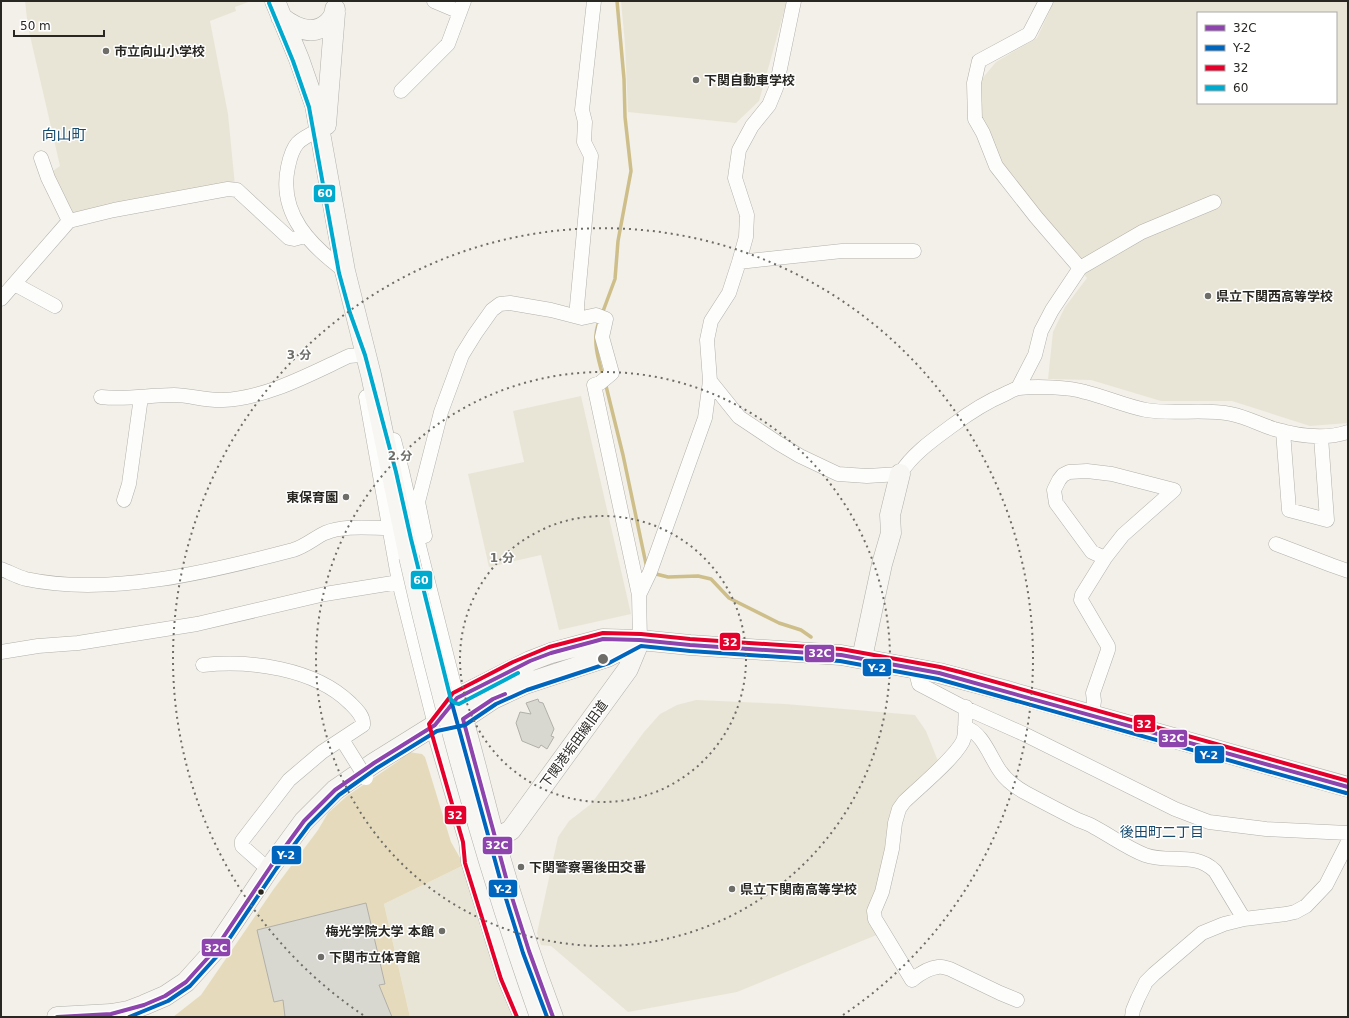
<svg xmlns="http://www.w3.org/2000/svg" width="1349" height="1018" viewBox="0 0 1349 1018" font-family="'DejaVu Sans','Noto Sans JP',sans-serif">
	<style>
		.built { fill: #e9e5d6; fill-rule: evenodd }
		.green { fill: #e5dbbc }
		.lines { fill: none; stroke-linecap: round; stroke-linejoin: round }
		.stream { stroke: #cebe8a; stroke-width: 3.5 }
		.building { fill: #d8d7d0; stroke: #b1afa9 }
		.street-casing { stroke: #b2b0aa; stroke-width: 15 }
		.secondary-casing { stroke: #b2b0aa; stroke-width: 21 }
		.street { stroke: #fdfdfc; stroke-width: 14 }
		.secondary { stroke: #f7f6f2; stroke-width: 20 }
		.street-bridge-casing { stroke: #b2b0aa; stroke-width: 15; stroke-linecap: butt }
		.secondary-bridge-casing { stroke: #b2b0aa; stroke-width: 21; stroke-linecap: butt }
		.street-bridge { stroke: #fdfdfc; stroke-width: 14 }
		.secondary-bridge { stroke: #f7f6f2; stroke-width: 20 }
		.bus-1-casing { stroke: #fff; stroke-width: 7 }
		.bus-2-casing { stroke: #fff; stroke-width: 7 }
		.bus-3-casing { stroke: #fff; stroke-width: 7 }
		.bus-4-casing { stroke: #fff; stroke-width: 7 }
		.bus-1 { stroke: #8e44ad; stroke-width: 4 }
		.bus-2 { stroke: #0065bd; stroke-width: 4 }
		.bus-3 { stroke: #e4002b; stroke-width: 4 }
		.bus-4 { stroke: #00a9ce; stroke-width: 4 }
		.ring { fill: none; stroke: #6f6d67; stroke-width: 2; stroke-dasharray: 2 4 }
		.poi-dot { fill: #6f6d67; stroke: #fff; stroke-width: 1.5 }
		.bus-dot { fill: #292722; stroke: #fff; stroke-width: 1.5 }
		.labels { text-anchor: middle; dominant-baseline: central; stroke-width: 3; stroke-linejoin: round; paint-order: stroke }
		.poi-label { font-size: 13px; font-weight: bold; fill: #292722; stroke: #fff; text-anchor: start }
		.street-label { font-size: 13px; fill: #292722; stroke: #fff }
		.neighbourhood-label { font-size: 14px; fill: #164a6d; stroke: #fff }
		.quarter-label { font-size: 15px; fill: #164a6d; stroke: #fff }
		.centre { fill: #6f6d67; stroke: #fff; stroke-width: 2 }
		.ring-label { font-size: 12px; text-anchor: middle; font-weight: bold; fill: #6f6d67; stroke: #fff; stroke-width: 3; stroke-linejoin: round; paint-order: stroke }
		.line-badge { stroke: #fff; stroke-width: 1.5 }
		.badge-label { font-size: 11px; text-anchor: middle; font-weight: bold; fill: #fff }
	</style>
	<rect width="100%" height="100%" fill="#f2f0e8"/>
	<path class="built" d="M25,1H251L235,7L236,11L210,21L228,114L235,186L69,216L50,173L60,166L28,27Z
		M621,1H787L759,101L736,123L628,112L625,44Z
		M1051,1H1348V423L1310,426L1232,401H1161L1091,380L1048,379L1053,332L1065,307L1087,278L1036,217L983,133L981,80L996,62L1037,38L1050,10ZM1198,13H1336V103H1198Z
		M581,396L631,614L559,630L541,555L489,567L468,474L524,462L513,411Z
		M696,700L785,704L915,715L926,731L938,761L896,807L882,878L879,934L737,992L628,1012L551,946L541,945L537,933L558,837L569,821L591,804L644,732L660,714L677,705Z
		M464,865L480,927L500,984L513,1017H410L384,904Z"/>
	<path class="green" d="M409,752L422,754L425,757L451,842L464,865L384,904L410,1017H173L201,995L273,890L318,830L328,813L347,796L397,762Z"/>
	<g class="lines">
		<path class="stream" d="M602,314L615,279L618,241L631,171L625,117L624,79L617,1
			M599,322C592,339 598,359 603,376
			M605,382L623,455L646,564
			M656,574L668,577L698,576L711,579L729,598L779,623L801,630L811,637"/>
	</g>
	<path class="building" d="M538,699L539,702L543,703L554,729L551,736L554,737L547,749L541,745L539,748L522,741L516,723L520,712L531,714L526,703Z
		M366,903L385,984L379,985L392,1017H285L283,1000L274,1002L257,930Z"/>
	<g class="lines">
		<g class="street-casing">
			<path id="street" d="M434,1L460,12
				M1046,1L1029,34L979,61L974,83L975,119L983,133L996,166L1036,217L1080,268
				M401,91L448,44L464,1
				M319,130C298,140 293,143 288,167C278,214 311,246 345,271
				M41,158L48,178L69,221
				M739,262L842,251H914
				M15,284L20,287L55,306
				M1,299L69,221L114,210L217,191L228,189L237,190L289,238L294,239L305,236
				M577,316V306L591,156L584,142L585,122L582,110L594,1
				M710,381L739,417L778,443L800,456L838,474L867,476L900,474C912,454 934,439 953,425C969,413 986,402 1005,394C1009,392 1014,389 1019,388C1036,386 1069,387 1085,392C1106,397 1125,406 1146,410C1174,415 1203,408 1231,414C1246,417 1259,424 1274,429C1298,436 1324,440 1348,432
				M1018,388L1035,355L1041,331L1052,310L1080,268L1142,232L1214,202
				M101,397C126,400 149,395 174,395C190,395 206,401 223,400C267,398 310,374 349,356L360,355
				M366,397L399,582L435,725
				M1283,431L1289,510L1327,520L1321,437
				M394,440L402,471L417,538L459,705
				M124,500L129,484L141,397
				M417,538L425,536L418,502L441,412L462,355L475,334L492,310L500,304L510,303L551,310L582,318L596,315L606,319L602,337L612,373L600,383L594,385L639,595L640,640
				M1276,544L1331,565L1348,571
				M1105,558L1092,552L1056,503L1054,490L1059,480L1063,475L1069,472L1087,471L1112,474L1174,490
				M1,569C9,572 18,577 26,579C109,597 213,571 293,550C306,546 314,538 325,533C344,525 369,528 389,528
				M639,595L650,572L705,418L710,381L707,340L711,321L729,293L739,262L746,237L747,215L735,178L739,150L752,126L769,105L776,88L794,1
				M1,652L38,646L78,643L197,624L325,594L399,582
				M203,665C250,660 314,668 350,703C356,709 364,716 363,725L322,752L289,780L242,841V846L269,870
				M915,668L919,684L961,706L1024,734L1175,809L1209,822L1266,829L1348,833
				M966,707C965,717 966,729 964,738C960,754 917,789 904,802L899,809L895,823L892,849L882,892L874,911L875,919L912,980C918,975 929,968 938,967C942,966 946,968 950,969L1000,993L1017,1000
				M1092,715L1094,701L1093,693L1108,650V646L1081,600L1082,595L1105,558L1123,535L1174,490
				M965,727C983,733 990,757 1000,771C1006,780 1017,788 1026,793C1043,802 1060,811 1078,820C1083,822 1089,824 1094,827C1111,836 1127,848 1145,855C1169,864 1194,851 1215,871L1244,919
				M1132,1017L1133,1010L1138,998L1146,982L1154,974L1202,933L1224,924L1244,919L1286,914L1295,912L1306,906L1326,885L1348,842"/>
		</g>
		<g class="secondary-casing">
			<path id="secondary" d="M275,1L299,59L315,105L345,271L371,375L409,557
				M281,17C295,28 313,37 328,23C332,19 335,15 335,9
				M326,125L335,13
				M862,658L882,564L891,533L890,515L900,474
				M463,719C475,760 484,800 495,840C512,900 531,959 553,1017
				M435,725L457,698L530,661L551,653L603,639L640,640L690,645L841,655L939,673L1007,691L1348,787
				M435,725L469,841L471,861L507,977L524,1017
				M495,839L511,830L628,669L640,640
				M57,1017L111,1014L128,1011L144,1005L165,996L186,982L214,951L271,866L304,821L335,790L374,763L435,725L463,719L493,699L525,684L607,657L639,641"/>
		</g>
		<use href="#street" class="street"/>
		<use href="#secondary" class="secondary"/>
		<g class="street-bridge-casing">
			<path id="street-bridge" d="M346,746L366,778"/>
		</g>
		<g class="secondary-bridge-casing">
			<path id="secondary-bridge" d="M409,557C444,712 487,867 540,1017"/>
		</g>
		<use href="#street-bridge" class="street-bridge"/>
		<use href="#secondary-bridge" class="secondary-bridge"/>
		<g class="bus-1-casing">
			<path id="bus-1" d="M505,694L493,699L463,719L508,885L529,951L553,1017
				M57,1017L111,1014L144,1005L165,996L186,982L214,951L271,866L304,821L335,790L374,763L435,725L457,698L530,661L551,653L603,639L640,640L690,645L841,655L939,673L1348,787"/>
		</g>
		<g class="bus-2-casing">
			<path id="bus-2" d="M451,700L502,886L523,953L547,1017
				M129,1017L168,1001L190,986L219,954L276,869L309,825L339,795L377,768L437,731L465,725L496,704L527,690L609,663L641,646L690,651L840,661L938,679L1346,793"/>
		</g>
		<g class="bus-3-casing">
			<path id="bus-3" d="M517,1017L501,979L465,863L463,842L429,724L453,693L482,678L513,662L549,647L603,633L641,634L690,639L841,649L940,667L960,672L1348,781"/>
		</g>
		<g class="bus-4-casing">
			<path id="bus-4" d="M269,3L293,61L309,107L339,273L350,313L365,355L396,472L411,539L451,700L455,703L459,704L518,673"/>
		</g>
		<use href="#bus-1" class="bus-1"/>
		<use href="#bus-2" class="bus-2"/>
		<use href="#bus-3" class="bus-3"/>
		<use href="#bus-4" class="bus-4"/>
	</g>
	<g class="ring">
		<circle cx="603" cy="659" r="143"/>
		<circle cx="603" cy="659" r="287"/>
		<path d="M363 1015A430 430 0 1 1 843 1015"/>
	</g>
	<g class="poi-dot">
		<circle cx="106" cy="51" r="4"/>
		<circle cx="696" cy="80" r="4"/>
		<circle cx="1208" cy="296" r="4"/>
		<circle cx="346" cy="497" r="4"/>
		<circle cx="521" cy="867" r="4"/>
		<circle cx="732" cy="889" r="4"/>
		<circle cx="442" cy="931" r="4"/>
		<circle cx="321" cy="957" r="4"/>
	</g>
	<circle class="bus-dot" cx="261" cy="892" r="3.5"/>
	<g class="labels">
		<g class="poi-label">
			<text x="114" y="51">市立向山小学校</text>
			<text x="704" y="80">下関自動車学校</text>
			<text x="1216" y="296">県立下関西高等学校</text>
			<text x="338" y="497" text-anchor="end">東保育園</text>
			<text x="529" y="867">下関警察署後田交番</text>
			<text x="740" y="889">県立下関南高等学校</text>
			<text x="434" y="931" text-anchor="end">梅光学院大学 本館</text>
			<text x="329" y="957">下関市立体育館</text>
		</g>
		<g class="street-label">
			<text transform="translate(574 744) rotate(-54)">下関港垢田線旧道</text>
		</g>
		<g class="neighbourhood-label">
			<text x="1162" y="832">後田町二丁目</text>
		</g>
		<g class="quarter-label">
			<text x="64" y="135">向山町</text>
		</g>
	</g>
	<circle cx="603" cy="659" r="6" class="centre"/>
	<g class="ring-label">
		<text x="299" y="359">3 分</text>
		<text x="400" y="460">2 分</text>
		<text x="502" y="562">1 分</text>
	</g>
	<g class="line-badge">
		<rect x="313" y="184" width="23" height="19" rx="4" fill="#00a9ce"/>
		<rect x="410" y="570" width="23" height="20" rx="4" fill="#00a9ce"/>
		<rect x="719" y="632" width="22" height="19" rx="4" fill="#e4002b"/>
		<rect x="804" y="644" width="31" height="19" rx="4" fill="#8e44ad"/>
		<rect x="862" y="658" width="30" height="19" rx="4" fill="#0065bd"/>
		<rect x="1133" y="714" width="23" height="19" rx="4" fill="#e4002b"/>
		<rect x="1158" y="729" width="30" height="19" rx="4" fill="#8e44ad"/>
		<rect x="1194" y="745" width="31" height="19" rx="4" fill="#0065bd"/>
		<rect x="444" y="805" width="23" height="20" rx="4" fill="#e4002b"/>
		<rect x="482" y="836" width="31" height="19" rx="4" fill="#8e44ad"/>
		<rect x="271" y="845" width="31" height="20" rx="4" fill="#0065bd"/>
		<rect x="488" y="879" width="30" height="19" rx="4" fill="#0065bd"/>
		<rect x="201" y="938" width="30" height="19" rx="4" fill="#8e44ad"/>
	</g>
	<g class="badge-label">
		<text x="325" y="197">60</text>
		<text x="421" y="584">60</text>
		<text x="730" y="646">32</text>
		<text x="820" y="657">32C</text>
		<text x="877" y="672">Y-2</text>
		<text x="1144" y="728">32</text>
		<text x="1173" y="742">32C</text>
		<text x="1209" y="759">Y-2</text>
		<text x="455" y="819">32</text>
		<text x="497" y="849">32C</text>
		<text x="286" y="859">Y-2</text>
		<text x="503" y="893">Y-2</text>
		<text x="216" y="952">32C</text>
	</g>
	<rect width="1349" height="1018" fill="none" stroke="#292722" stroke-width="4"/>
	<rect x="1197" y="12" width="140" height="92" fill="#ffffff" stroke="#a9a9a7"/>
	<rect x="1205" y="25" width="20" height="6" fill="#8e44ad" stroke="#a9a9a7"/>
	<text x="1233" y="32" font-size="12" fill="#292722">32C</text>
	<rect x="1205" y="45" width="20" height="6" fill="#0065bd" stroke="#a9a9a7"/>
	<text x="1233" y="52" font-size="12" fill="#292722">Y-2</text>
	<rect x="1205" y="65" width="20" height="6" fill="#e4002b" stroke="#a9a9a7"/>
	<text x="1233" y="72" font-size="12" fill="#292722">32</text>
	<rect x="1205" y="85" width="20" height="6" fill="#00a9ce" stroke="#a9a9a7"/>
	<text x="1233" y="92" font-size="12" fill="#292722">60</text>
	<path d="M14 30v6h90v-6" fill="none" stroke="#292722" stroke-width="2"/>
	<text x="20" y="30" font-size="12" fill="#292722" stroke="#ffffff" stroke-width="3" paint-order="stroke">50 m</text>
</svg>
